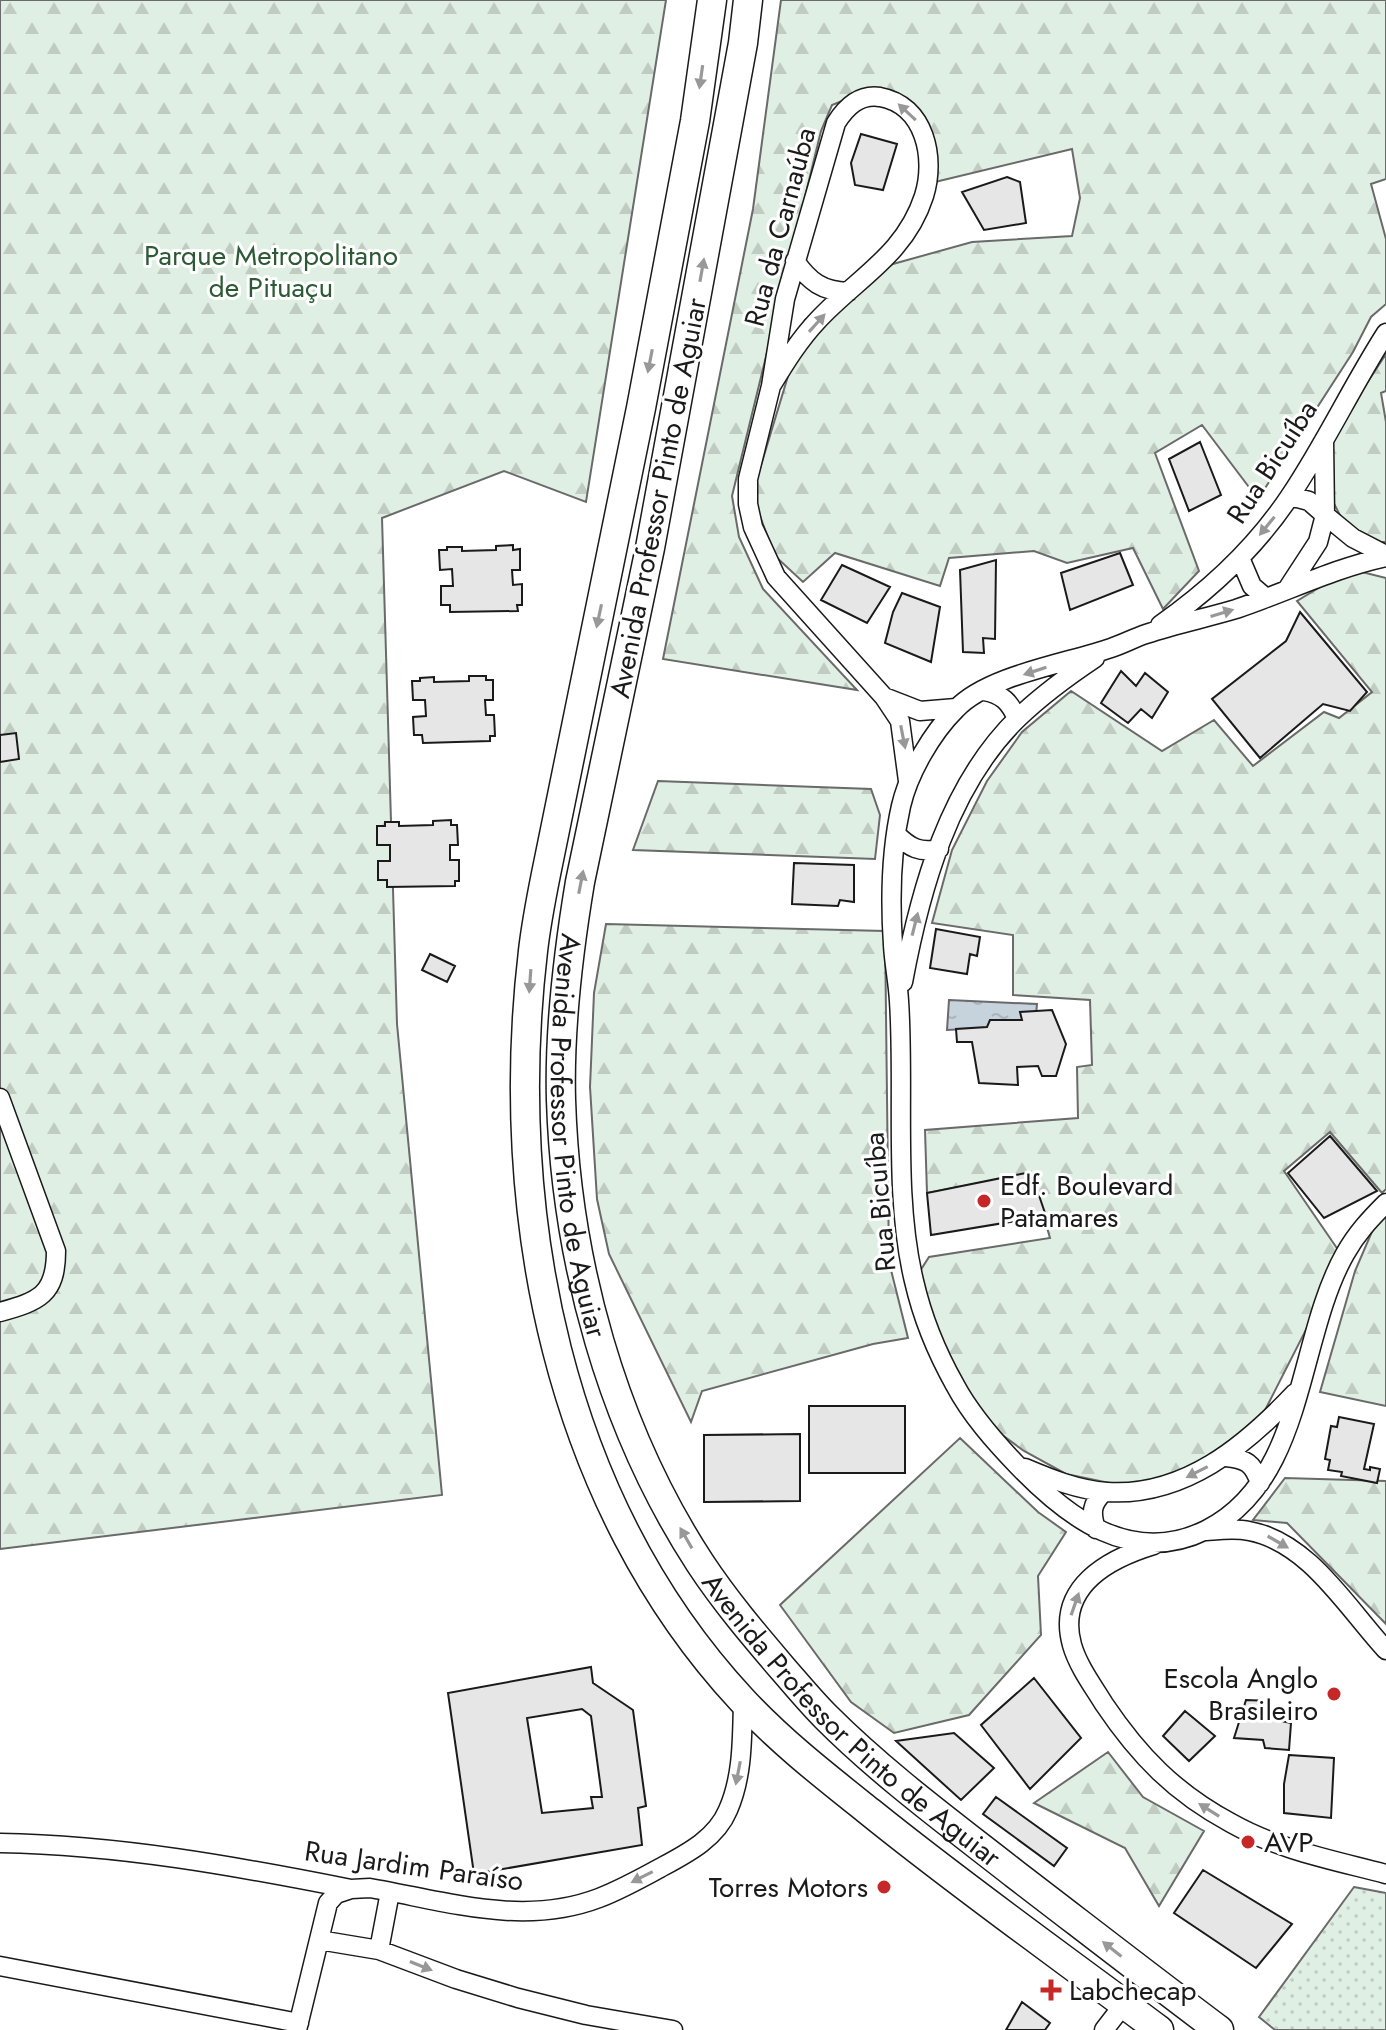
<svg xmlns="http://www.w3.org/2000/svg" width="1386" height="2030" viewBox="0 0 1386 2030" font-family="Jost,sans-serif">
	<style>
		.grass { fill: url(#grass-dots); stroke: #6a6a6a; stroke-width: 2 }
		.forest { fill: url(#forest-firs); stroke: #6a6a6a; stroke-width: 2 }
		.water { fill: url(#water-ripples); stroke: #6a6a6a; stroke-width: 2 }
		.building { fill: #e6e6e6; stroke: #1a1a1a; stroke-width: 2; fill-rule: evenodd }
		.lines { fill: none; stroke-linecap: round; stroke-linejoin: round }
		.street-casing { stroke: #1a1a1a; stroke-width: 21 }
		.primary-casing { stroke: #1a1a1a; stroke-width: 31 }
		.street { stroke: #fff; stroke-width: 18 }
		.primary { stroke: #fff; stroke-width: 28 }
		.oneway { fill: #989898 }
		.poi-dot { fill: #c62828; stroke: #fff; stroke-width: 3 }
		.labels { text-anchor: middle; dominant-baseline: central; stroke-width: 6; stroke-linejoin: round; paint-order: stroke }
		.street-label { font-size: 28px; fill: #1a1a1a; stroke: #fff }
		.park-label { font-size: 28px; fill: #2b5a34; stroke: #fff }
		.poi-label { font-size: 28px; fill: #1a1a1a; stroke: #fff; text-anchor: start }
	</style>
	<defs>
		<pattern id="grass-dots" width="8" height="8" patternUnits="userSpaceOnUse" patternTransform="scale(2)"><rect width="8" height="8" fill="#e0efe3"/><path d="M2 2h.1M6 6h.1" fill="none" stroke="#c0ccc2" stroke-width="1.8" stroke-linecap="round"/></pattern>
		<pattern id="forest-firs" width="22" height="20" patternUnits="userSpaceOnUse" patternTransform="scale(2)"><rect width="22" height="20" fill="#e0efe3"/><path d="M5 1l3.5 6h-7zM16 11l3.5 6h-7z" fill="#c0ccc2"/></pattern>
		<pattern id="water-ripples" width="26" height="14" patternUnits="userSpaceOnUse" patternTransform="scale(2)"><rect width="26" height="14" fill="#c6d2dc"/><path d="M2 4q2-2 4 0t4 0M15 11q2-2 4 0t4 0" fill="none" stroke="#aab4bc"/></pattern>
	</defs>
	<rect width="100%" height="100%" fill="#fff"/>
	<path class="grass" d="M1354,1887L1386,1893V2030H1275L1259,2017Z"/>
	<path class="forest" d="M0,0H666L586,502L504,471L382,518L397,1024L442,1495L0,1549Z
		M781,0H1386V179L1371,184L1386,239V304L1371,317L1353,352L1258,499L1202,425L1155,453L1199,571L1163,609L1133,548L1067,563L1034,551L949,558L940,586L835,553L803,582L775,556L752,495L805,320L893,264L972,242L1072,236L1080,198L1072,149L935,182L926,126L874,88L832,105L821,131L732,496L739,537L763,589L857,690L663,659L753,209Z
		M1386,354V391L1381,393L1386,422V542H1374L1344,523L1327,490V444Z
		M1350,569L1386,578V1189L1382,1193L1330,1132L1284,1171L1343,1257L1260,1420L1216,1457L1169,1481L1119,1485L1066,1474L1024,1451L957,1402L913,1282L929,1257L1050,1238L1031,1173L927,1193L925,1130L1078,1118L1077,1067L1092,1065L1090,1000L1013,995V935L932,923L952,850L987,781L1022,732L1071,691L1162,751L1214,720L1253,766L1324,712L1339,718L1372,692L1297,601Z
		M658,781L871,789L880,815L875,859L633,850Z
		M606,924L885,931L889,1262L908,1338L873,1344L702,1391L691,1422L609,1254L597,1199L590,1087L594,993Z
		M1386,1205V1406L1320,1392L1355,1271L1383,1206Z
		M960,1438L1038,1512L1066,1532L1038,1576L1041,1635L969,1715L894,1733L851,1702L780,1605Z
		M1285,1478L1386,1481V1624L1287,1523L1253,1520Z
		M1108,1752L1143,1797L1204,1831L1159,1906L1125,1848L1034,1803Z"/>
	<path class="water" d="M949,1000L1037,1004L1035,1026L947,1030Z"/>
	<path class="building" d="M861,134L897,144L883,190L855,185L851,163Z
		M1007,177L1020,182L1026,223L984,230L962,192Z
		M1200,442L1221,495L1189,511L1169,459Z
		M513,545V550L520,549V570H512L513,585L522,584V605H517L518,611L450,612V605H441V586H453L452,569L440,570L439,550H447V547H462V551L496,550V546Z
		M1120,553L1133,585L1070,610L1061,573Z
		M996,560L995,639L983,638L984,653L963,652L960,570Z
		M842,565L890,587L867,623L821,600Z
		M902,593L940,607L931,662L885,643L893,612Z
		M1300,612L1367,692L1350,711L1323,704L1260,758L1212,699L1286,641Z
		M1121,671L1136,686L1145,673L1168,692L1152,718L1141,709L1128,723L1101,703Z
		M469,676H486V680H493V700H485L486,715H494L495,736H490V741L423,743L422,735H414L413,717L426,716L425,700H413L412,681H420V678L434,677V682L469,681Z
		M16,733L19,759L0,762V735Z
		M451,820V825H457L458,845H450V860H459V881H455V886L387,887V880H378V861H390V845H377V826H385V822H399V826L433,825V821Z
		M794,863L854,865V902L840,900L838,906L792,904Z
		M936,929L980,937L977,956L970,954L967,974L930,968Z
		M430,954L455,966L447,982L422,970Z
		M1052,1010L1066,1044L1056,1076H1042L1038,1066L1017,1067L1018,1085L979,1083L972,1042H957L956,1029L987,1027L990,1020H1022L1020,1012Z
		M1330,1136L1377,1191L1324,1218L1288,1173Z
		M1031,1172L1046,1216L931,1235L927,1193Z
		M809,1406H905V1473H809Z
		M1339,1417L1374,1424L1364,1469L1370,1470V1467L1380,1469L1377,1483L1341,1476L1342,1472L1328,1470L1330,1460L1325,1459L1331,1426L1337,1427Z
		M800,1434V1501L704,1502V1435Z
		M591,1667L593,1683L633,1710L646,1806L638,1808L642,1845L474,1874L448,1693ZM582,1709L591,1716L602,1797H591L593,1808L542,1813L527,1718Z
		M1034,1678L1081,1738L1030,1789L981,1725Z
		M1246,1700L1270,1701L1268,1707L1276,1709V1720L1291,1723L1289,1750L1265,1748L1263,1740L1234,1738Z
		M1185,1711L1215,1736L1189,1761L1163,1736Z
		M954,1733L994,1768L961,1800L896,1741Z
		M1289,1755L1334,1758L1331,1818L1284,1813V1784Z
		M996,1797L1067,1848L1054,1866L983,1814Z
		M1203,1870L1292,1924L1256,1968L1174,1913Z
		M1022,2002L1050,2023L1045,2030H1006Z"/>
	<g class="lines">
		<g class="street-casing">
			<path id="street" d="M795,261C810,282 822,291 848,292
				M771,386C785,363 799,340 818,320C857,278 905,255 924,196C936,158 925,105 880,97C859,94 846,107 836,123L785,299L771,386L748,479V504L753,527L776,577L884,697L900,721L908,781
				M1324,440L1325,515L1353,538L1386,555
				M1386,557C1334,568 1287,592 1236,609C1206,618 1176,624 1146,634C1134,638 1123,644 1111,648C1068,663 988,675 956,709C932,733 909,772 901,806C891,850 890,900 893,945C894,964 898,982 899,1001C905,1090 893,1194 914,1281C922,1316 937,1353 955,1385C971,1415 994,1441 1018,1466C1067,1517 1131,1567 1206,1530C1306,1480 1296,1341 1345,1254C1356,1234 1370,1219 1386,1203
				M1240,558L1252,586L1266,598
				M1288,588L1318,542L1325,515L1309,501L1290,496
				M1160,625C1210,590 1256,547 1290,496C1325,444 1352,386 1386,333
				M984,691C1002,694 1010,702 1017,719
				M884,697L920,711L956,708
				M896,834C910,848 920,853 939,849
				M903,982C920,890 949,785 1018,718C1042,695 1068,676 1095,658
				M0,1098L56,1251C56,1295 39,1301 0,1312
				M1226,1457C1246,1459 1253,1463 1260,1483
				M1025,1468C1051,1479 1078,1490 1107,1492C1184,1497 1245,1446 1295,1393
				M1096,1529C1091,1513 1091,1504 1104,1492
				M1206,1531C1220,1530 1235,1528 1249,1531C1309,1542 1347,1608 1386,1650
				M1154,1545C1108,1559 1056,1587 1072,1645C1078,1666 1093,1686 1104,1704C1139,1756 1175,1793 1231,1823C1279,1850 1333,1860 1386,1874
				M0,1843C119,1845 235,1866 351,1889L370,1888C446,1901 523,1927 599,1898C620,1890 640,1879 660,1868C686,1854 716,1839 728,1810C743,1776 742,1738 743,1702
				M319,1940L379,1950L456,1979L518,1998L586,2015L673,2030
				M379,1950L390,1892
				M0,1966L299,2023
				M297,2030L328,1903L336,1894L351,1889
				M1104,2030L1124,2004"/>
		</g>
		<g class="primary-casing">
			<g id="primary">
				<path d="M712,0L695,121L641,408L546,874C541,899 536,925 533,951C502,1213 558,1502 742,1700C781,1742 826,1777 870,1812C964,1888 1063,1958 1159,2030"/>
				<path id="s1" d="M748,0L743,43L650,548L580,882C568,954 559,1027 561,1100C566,1261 612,1428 700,1563C725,1601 754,1635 783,1669C797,1685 811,1702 826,1717C884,1775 951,1824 1016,1875C1084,1927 1151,1979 1219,2030"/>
			</g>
		</g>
		<use href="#street" class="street"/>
		<use href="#primary" class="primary"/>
	</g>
	<defs><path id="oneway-solid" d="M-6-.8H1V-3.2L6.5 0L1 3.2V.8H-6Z" transform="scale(2)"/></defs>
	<g class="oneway">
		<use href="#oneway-solid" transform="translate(701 77) rotate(98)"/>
		<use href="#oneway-solid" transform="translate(907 112) rotate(-137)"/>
		<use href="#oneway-solid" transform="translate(702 270) rotate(-80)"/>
		<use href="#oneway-solid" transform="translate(817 323) rotate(-48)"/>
		<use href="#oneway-solid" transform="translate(650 361) rotate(101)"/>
		<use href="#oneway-solid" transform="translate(1267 526) rotate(129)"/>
		<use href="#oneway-solid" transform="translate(1222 613) rotate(-17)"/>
		<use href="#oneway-solid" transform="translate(599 616) rotate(102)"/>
		<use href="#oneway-solid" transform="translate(1035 671) rotate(162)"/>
		<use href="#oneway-solid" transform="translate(903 737) rotate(79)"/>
		<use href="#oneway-solid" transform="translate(581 882) rotate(-79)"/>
		<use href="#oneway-solid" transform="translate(915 924) rotate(-76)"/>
		<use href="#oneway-solid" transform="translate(530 981) rotate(94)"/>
		<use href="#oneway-solid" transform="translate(1197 1472) rotate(153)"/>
		<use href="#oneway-solid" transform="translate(686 1538) rotate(-120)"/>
		<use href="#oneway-solid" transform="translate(1278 1542) rotate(30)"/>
		<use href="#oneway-solid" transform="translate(1075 1604) rotate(-71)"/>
		<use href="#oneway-solid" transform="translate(738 1773) rotate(101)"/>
		<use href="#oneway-solid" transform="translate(1209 1810) rotate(-148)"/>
		<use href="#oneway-solid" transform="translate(642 1877) rotate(153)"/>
		<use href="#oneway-solid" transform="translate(1112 1949) rotate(-142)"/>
		<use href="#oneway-solid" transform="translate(421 1966) rotate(22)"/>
	</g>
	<g class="poi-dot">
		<circle cx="984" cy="1201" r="8"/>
		<circle cx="1334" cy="1694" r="8"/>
		<circle cx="1248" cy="1842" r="8"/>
		<circle cx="884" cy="1887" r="8"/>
		<path d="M1047 1978h8v8h8v8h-8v8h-8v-8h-8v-8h8z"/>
	</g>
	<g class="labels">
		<g class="street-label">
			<text transform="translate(780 227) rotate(-75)">Rua da Carnaúba</text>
			<text transform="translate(1272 462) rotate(-57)">Rua Bicuíba</text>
			<text transform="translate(658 498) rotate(-79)">Avenida Professor Pinto de Aguiar</text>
			<text stroke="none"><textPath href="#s1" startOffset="1154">Avenida Professor Pinto de Aguiar</textPath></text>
			<text transform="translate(880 1202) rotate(-95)">Rua Bicuíba</text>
			<text stroke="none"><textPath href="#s1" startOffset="1826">Avenida Professor Pinto de Aguiar</textPath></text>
			<text transform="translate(414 1866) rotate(8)">Rua Jardim Paraíso</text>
		</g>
		<g class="park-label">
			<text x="271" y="255">Parque Metropolitano<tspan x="271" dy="32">de Pituaçu</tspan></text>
		</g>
		<g class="poi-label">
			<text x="1000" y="1185">Edf. Boulevard<tspan x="1000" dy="32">Patamares</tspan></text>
			<text x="1318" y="1678" text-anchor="end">Escola Anglo<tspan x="1318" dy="32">Brasileiro</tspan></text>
			<text x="1264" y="1842">AVP</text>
			<text x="868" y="1887" text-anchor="end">Torres Motors</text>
			<text x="1069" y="1990">Labchecap</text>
		</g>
	</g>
</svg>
